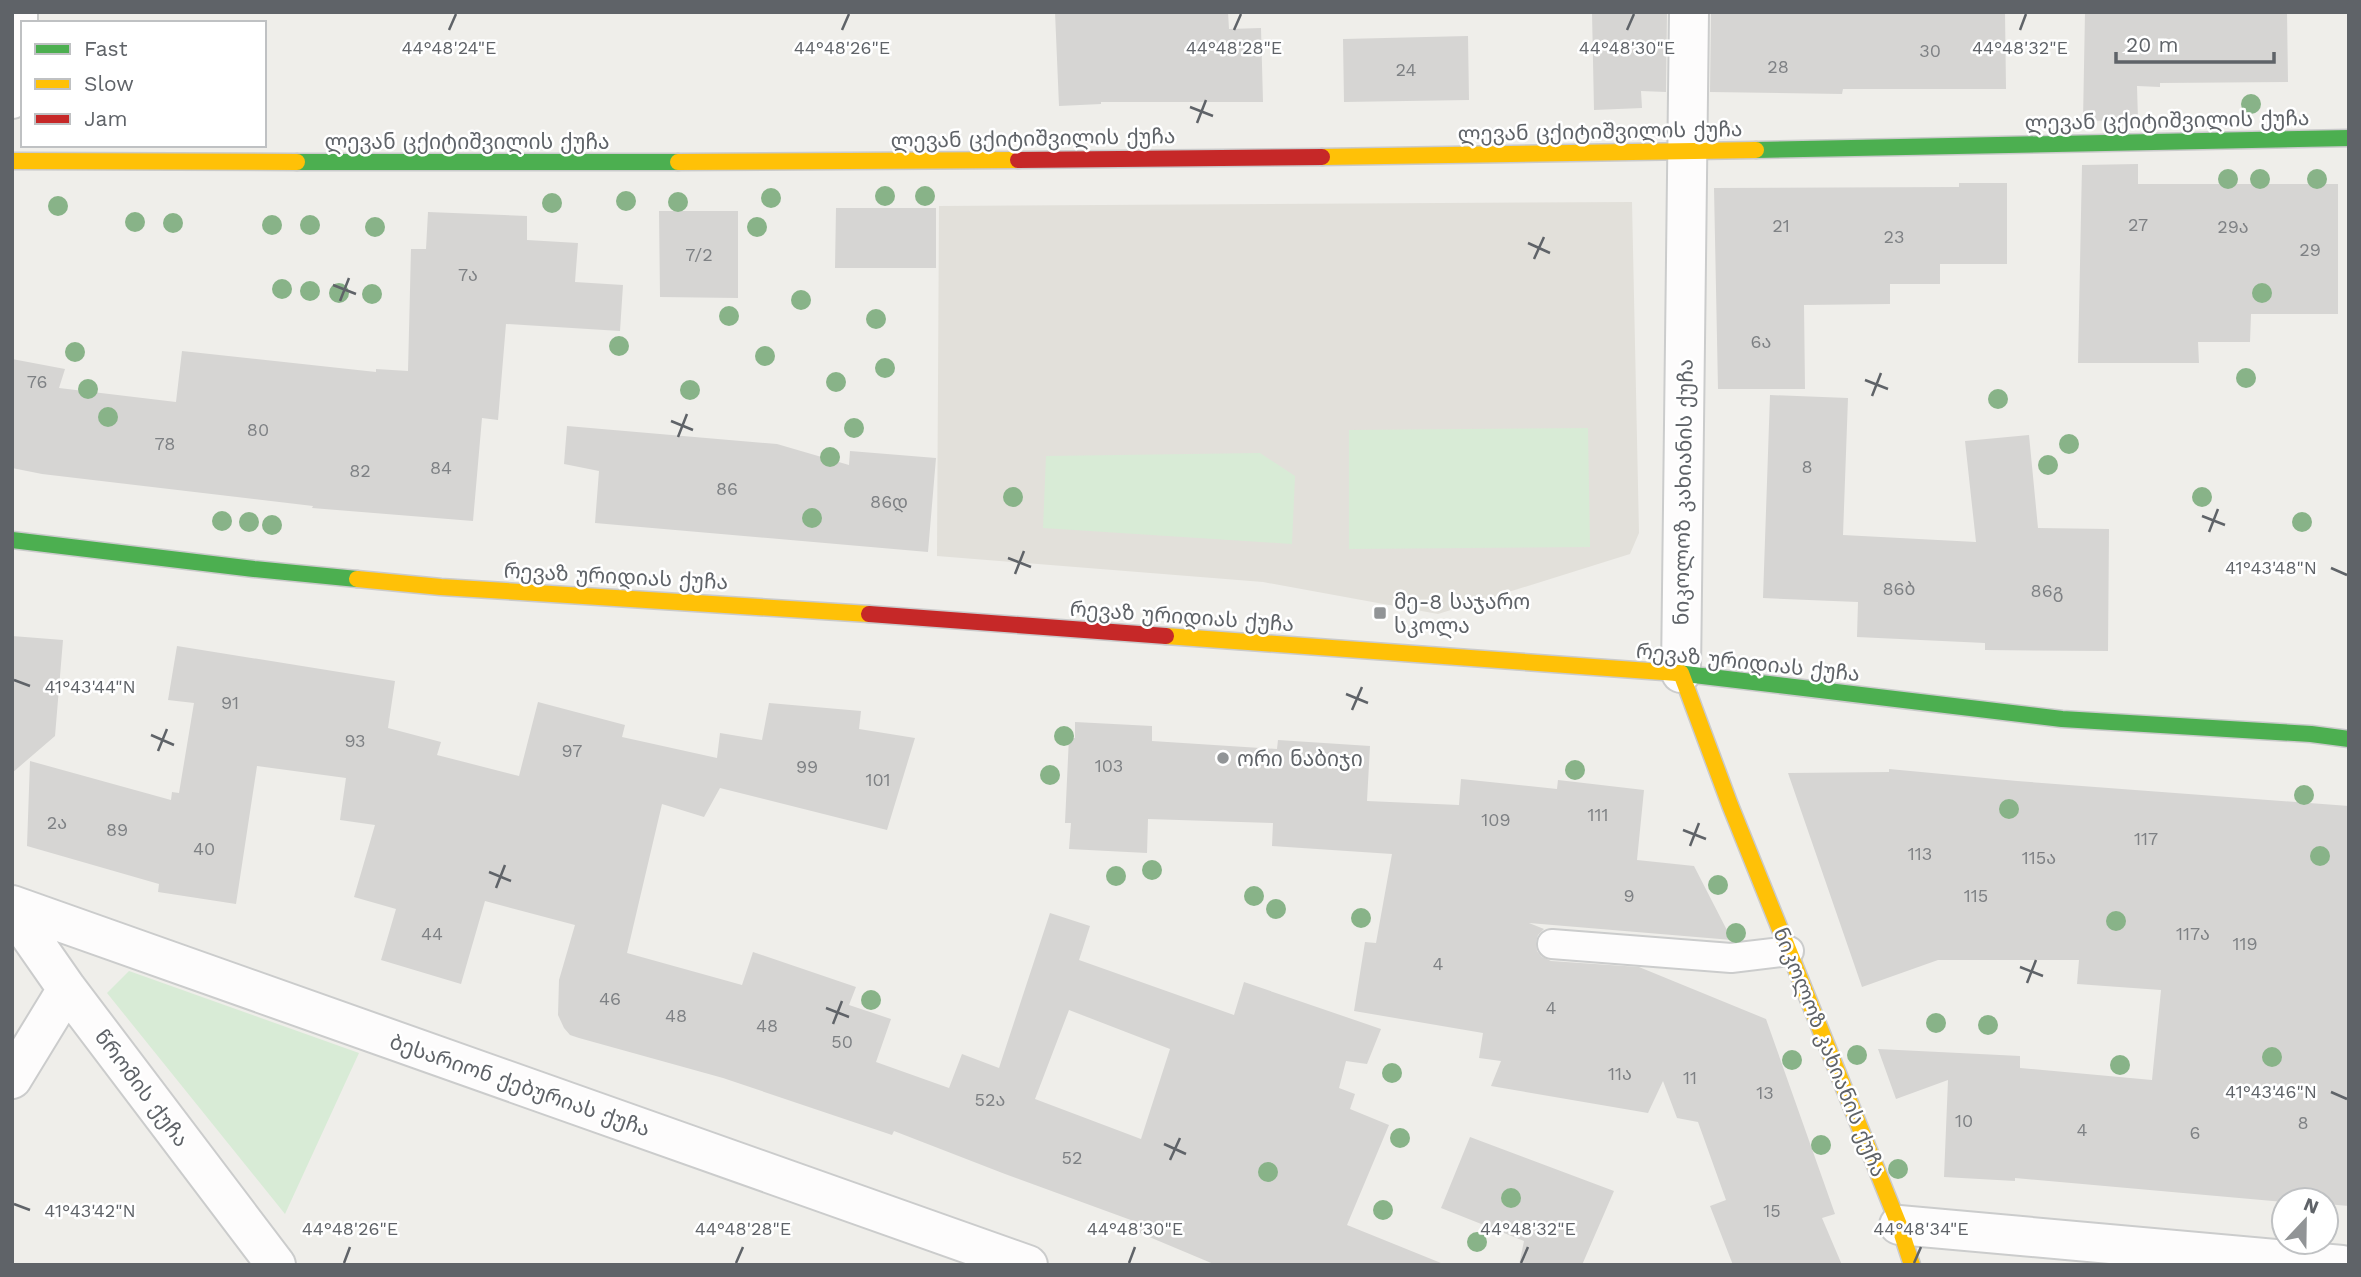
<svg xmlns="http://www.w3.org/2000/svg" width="2361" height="1277" viewBox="0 0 2361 1277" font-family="'Work Sans','Noto Sans Georgian',sans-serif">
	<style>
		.education { fill: #e2e0da }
		.green { fill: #d8ebd6 }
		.building { fill: #d6d5d3; fill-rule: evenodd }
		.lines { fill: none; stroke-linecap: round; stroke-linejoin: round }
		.lane-casing { stroke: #cbcccc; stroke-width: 32 }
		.street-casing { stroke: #cbcccc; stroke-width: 42 }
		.fast-casing { stroke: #cacacb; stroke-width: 19 }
		.slow-casing { stroke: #cacacb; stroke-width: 19 }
		.jam-casing { stroke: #cacacb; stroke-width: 19 }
		.lane { stroke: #fdfcfc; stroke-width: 28 }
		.street { stroke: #fdfcfc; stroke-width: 38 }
		.fast { stroke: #4caf50; stroke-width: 16 }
		.slow { stroke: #ffc107; stroke-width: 16 }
		.jam { stroke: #c62828; stroke-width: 16 }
		.tree { fill: #88b388 }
		.ticks { fill: none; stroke: #5f6368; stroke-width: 2.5 }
		.poi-dot { fill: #919496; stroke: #fff; stroke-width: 2.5 }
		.labels { text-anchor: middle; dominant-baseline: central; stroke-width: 5; stroke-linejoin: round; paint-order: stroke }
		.number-label { font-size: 18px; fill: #7e8184 }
		.street-label { font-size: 21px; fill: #5f6368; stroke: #fff }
		.poi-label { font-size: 21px; fill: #5f6368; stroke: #fff; text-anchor: start }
		.ticks-label { font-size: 18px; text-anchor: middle; fill: #5f6368; stroke: #fff; stroke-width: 5; stroke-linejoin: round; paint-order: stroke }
	</style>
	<rect width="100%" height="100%" fill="#efeeea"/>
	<path class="education" d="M1632,202L1639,533L1630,554L1438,614L1263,582L937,556L939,206Z"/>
	<path class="green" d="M1588,428L1590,547L1349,549V430Z
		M1260,453L1295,476L1292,544L1043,528L1046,456Z
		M129,971L359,1053L285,1214L107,993Z"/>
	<path class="building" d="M1055,12H1228L1229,29L1261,28L1263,102H1101V104L1059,106Z
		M1592,12H1667L1666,92L1641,91L1642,108L1594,110Z
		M1711,12H2005L2006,89H1843L1842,94L1710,92Z
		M2085,12H2287L2288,82L2160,83V87L2137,86L2138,120L2083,121Z
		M1468,36L1469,100L1344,102L1343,39Z
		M2138,164V184H2338V314H2251L2250,342H2198L2199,363H2078L2082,165Z
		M1959,183H2007V264H1940V284H1890V304L1804,305L1805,389H1718L1714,188L1959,187Z
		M836,208H936V268H835Z
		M659,211H738V298L660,297Z
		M428,212L527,216V240L578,243L575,282L623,285L620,331L506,324L498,420L482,418L473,521L312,508L313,506L42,474L12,468V359L65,369L59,388L176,402L182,351L376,372V369L408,371L411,249H426Z
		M1770,395L1848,398L1843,535L1976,542L1965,441L2029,435L2038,528L2109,529L2108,651L1985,650V643L1857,637L1858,602L1763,598Z
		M567,426L777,444L849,465L850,451L936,458L928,552L595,523L599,471L564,464Z
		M12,636L63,640L55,736L12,773Z
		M177,646L395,681L388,728L441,742L437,755L519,776L538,702L625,725L622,737L717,758L720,733L762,740L769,703L861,711L859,729L915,738L887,830L720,788L704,817L662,804L627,953L742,985L753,952L856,987L849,1005L891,1019L876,1062L949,1088L962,1054L999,1068L1050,913L1090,926L1079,960L1234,1015L1244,982L1381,1029L1367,1064L1346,1061L1339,1088L1355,1094L1350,1109L1389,1125L1347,1225L1441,1263V1265H1216L1135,1231L1139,1223L1005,1174L894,1131L892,1135L723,1078L579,1038L570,1035L564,1028L558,1015L559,980L575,925L485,901L461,984L381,960L396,909L354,897L375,825L340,820L346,778L257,766L236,904L158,892L159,884L27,846L30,761L171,800L172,792L179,793L194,703L168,700ZM1069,1010L1170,1049L1141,1139L1035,1099Z
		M1075,722L1152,726V741L1277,749L1278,740L1370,746L1367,801L1459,805L1461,779L1557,789L1558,780L1644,790L1637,860L1694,866L1732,940L1529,923L1544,929L1538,935L1536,942L1537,951L1542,957L1551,961L1639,967L1766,1019L1835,1214L1822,1218L1842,1265H1733L1710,1206L1726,1200L1698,1122L1677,1118L1663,1081L1648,1113L1491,1086L1501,1061L1479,1058L1483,1033L1354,1011L1365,942L1376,943L1392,854L1272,846L1273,823L1148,819L1147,853L1069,849L1071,823H1065L1069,737L1075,738Z
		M1889,769L2017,781L2349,806V1206L2326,1204V1200L2284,1202L2015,1178V1181L1944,1177L1948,1080L1896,1099L1878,1049L2020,1056V1068L2152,1080L2161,990L2077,984L2079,960H1938L1862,987L1788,773L1889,772Z
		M1470,1137L1614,1191L1582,1265H1519L1524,1241L1441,1208Z"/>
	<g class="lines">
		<g class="lane-casing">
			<path id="lane" d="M1552,944L1731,958L1789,951"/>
		</g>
		<g class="street-casing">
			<path id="street" d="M12,99L18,87V12
				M1681,673L1689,12
				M12,905L1028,1265
				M12,910L67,989L276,1265
				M12,1079L67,989
				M1899,1225L2342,1265"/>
		</g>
		<g class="fast-casing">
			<path id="fast" d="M1756,150L2349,138
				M297,162H678
				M12,540L254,569L357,579
				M1677,673L2062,719L2311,734L2349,739"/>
		</g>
		<g class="slow-casing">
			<path id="slow" d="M1322,157L1756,150
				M12,161L297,162
				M678,162L1018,160
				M357,579L441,587L869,614
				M1166,636L1677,673
				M1681,673L1730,805L1899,1225L1912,1265"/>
		</g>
		<g class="jam-casing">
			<path id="jam" d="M1018,160L1322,157
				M869,614L1166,636"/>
		</g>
		<use href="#lane" class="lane"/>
		<use href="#street" class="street"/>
		<use href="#fast" class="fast"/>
		<use href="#slow" class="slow"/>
		<use href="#jam" class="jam"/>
	</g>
	<g class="tree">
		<circle cx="2251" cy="104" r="10"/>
		<circle cx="2228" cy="179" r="10"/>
		<circle cx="2260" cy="179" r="10"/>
		<circle cx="2317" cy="179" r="10"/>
		<circle cx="885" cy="196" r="10"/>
		<circle cx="925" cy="196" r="10"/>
		<circle cx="771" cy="198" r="10"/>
		<circle cx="626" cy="201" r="10"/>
		<circle cx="678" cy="202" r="10"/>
		<circle cx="552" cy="203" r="10"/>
		<circle cx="58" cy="206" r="10"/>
		<circle cx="135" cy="222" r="10"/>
		<circle cx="173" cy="223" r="10"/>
		<circle cx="272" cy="225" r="10"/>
		<circle cx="310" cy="225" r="10"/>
		<circle cx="375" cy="227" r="10"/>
		<circle cx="757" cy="227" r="10"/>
		<circle cx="282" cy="289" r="10"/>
		<circle cx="310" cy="291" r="10"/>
		<circle cx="339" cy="293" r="10"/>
		<circle cx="2262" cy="293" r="10"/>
		<circle cx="372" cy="294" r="10"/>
		<circle cx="801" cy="300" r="10"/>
		<circle cx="729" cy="316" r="10"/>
		<circle cx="876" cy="319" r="10"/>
		<circle cx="619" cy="346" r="10"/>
		<circle cx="75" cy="352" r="10"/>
		<circle cx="765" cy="356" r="10"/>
		<circle cx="885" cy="368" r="10"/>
		<circle cx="2246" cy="378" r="10"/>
		<circle cx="836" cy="382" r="10"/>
		<circle cx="88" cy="389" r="10"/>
		<circle cx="690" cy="390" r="10"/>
		<circle cx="1998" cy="399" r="10"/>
		<circle cx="108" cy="417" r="10"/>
		<circle cx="854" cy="428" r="10"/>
		<circle cx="2069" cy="444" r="10"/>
		<circle cx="830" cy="457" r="10"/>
		<circle cx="2048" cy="465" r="10"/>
		<circle cx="1013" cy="497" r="10"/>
		<circle cx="2202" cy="497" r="10"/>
		<circle cx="812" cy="518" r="10"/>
		<circle cx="222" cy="521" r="10"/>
		<circle cx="249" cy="522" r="10"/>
		<circle cx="2302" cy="522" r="10"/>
		<circle cx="272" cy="525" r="10"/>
		<circle cx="1064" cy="736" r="10"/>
		<circle cx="1575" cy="770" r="10"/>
		<circle cx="1050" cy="775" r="10"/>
		<circle cx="2304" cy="795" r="10"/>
		<circle cx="2009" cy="809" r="10"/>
		<circle cx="2320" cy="856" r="10"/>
		<circle cx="1152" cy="870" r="10"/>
		<circle cx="1116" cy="876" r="10"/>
		<circle cx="1718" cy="885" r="10"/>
		<circle cx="1254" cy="896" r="10"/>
		<circle cx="1276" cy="909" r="10"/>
		<circle cx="1361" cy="918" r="10"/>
		<circle cx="2116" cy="921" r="10"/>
		<circle cx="1736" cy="933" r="10"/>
		<circle cx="871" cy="1000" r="10"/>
		<circle cx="1936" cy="1023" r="10"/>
		<circle cx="1988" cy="1025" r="10"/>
		<circle cx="1857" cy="1055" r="10"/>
		<circle cx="2272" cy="1057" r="10"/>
		<circle cx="1792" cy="1060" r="10"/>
		<circle cx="2120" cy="1065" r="10"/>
		<circle cx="1392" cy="1073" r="10"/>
		<circle cx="1400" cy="1138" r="10"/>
		<circle cx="1821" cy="1145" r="10"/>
		<circle cx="1898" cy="1169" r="10"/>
		<circle cx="1268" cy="1172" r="10"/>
		<circle cx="1511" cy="1198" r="10"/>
		<circle cx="1383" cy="1210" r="10"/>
		<circle cx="1477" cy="1242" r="10"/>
	</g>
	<path class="ticks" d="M449,30L456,14M842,30L849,14M1234,30L1241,14M1627,30L1634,14M2020,30L2026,14M1190,107L1213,116M1197,123L1206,100M1528,243L1550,253M1534,259L1544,237M333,285L356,294M340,301L349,278M1865,380L1888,389M1872,396L1881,373M671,421L693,430M678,437L687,414M2202,516L2225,525M2209,532L2218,509M1008,558L1031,567M2331,568L2347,575M1015,574L1024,551M14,680L30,686M1346,694L1368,703M1352,710L1362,687M151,735L174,745M158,751L167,729M1683,830L1706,839M1690,846L1699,823M489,872L511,881M496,888L505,865M2020,967L2043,976M2027,983L2036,960M826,1008L849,1017M833,1024L842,1001M2331,1092L2347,1099M1164,1144L1186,1154M1170,1160L1180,1138M14,1204L30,1210M344,1263L350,1247M736,1263L743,1247M1129,1263L1135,1247M1521,1263L1528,1247M1914,1263L1921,1247"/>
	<g class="poi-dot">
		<rect x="1373" y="606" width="14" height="14" rx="3.5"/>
		<circle cx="1223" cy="758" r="7"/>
	</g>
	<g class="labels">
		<g class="number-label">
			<text x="1930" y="50">30</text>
			<text x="1778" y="66">28</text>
			<text x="1406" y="69">24</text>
			<text x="2138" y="224">27</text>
			<text x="1781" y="225">21</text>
			<text x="2233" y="226">29ა</text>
			<text x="1894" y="236">23</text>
			<text x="2310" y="249">29</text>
			<text x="699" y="254">7/2</text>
			<text x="468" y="274">7ა</text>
			<text x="1761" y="341">6ა</text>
			<text x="37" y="381">76</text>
			<text x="258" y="429">80</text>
			<text x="165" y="443">78</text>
			<text x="1807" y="466">8</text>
			<text x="441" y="467">84</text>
			<text x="360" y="470">82</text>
			<text x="727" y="488">86</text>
			<text x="889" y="501">86დ</text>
			<text x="1899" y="588">86ბ</text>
			<text x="2047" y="590">86გ</text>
			<text x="230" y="702">91</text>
			<text x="355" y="740">93</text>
			<text x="572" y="750">97</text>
			<text x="1109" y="765">103</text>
			<text x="807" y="766">99</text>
			<text x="878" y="779">101</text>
			<text x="1598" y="814">111</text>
			<text x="1496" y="819">109</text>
			<text x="57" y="822">2ა</text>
			<text x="117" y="829">89</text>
			<text x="2146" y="838">117</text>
			<text x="204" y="848">40</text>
			<text x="1920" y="853">113</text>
			<text x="2039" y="857">115ა</text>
			<text x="1629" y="895">9</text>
			<text x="1976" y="895">115</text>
			<text x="432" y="933">44</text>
			<text x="2193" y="933">117ა</text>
			<text x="2245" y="943">119</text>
			<text x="1438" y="963">4</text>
			<text x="610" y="998">46</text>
			<text x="1551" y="1007">4</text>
			<text x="676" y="1015">48</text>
			<text x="767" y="1025">48</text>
			<text x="842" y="1041">50</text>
			<text x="1620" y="1073">11ა</text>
			<text x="1690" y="1077">11</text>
			<text x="1765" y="1092">13</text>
			<text x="990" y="1099">52ა</text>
			<text x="1964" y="1120">10</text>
			<text x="2303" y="1122">8</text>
			<text x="2082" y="1129">4</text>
			<text x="2195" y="1132">6</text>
			<text x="1072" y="1157">52</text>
			<text x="1772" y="1210">15</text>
		</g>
		<g class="street-label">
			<text transform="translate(2167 120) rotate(-1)">ლევან ცქიტიშვილის ქუჩა</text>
			<text transform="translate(1600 131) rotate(-1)">ლევან ცქიტიშვილის ქუჩა</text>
			<text transform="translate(1033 138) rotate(-1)">ლევან ცქიტიშვილის ქუჩა</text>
			<text x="467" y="141">ლევან ცქიტიშვილის ქუჩა</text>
			<text transform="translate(1683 492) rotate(-89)">ნიკოლოზ კახიანის ქუჩა</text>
			<text transform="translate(616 576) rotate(3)">რევაზ ურიდიას ქუჩა</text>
			<text transform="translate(1182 616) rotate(4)">რევაზ ურიდიას ქუჩა</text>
			<text transform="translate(1748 662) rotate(6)">რევაზ ურიდიას ქუჩა</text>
			<text transform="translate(1830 1052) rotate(68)">ნიკოლოზ კახიანის ქუჩა</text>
			<text transform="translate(520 1085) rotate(19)">ბესარიონ ქებურიას ქუჩა</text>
			<text transform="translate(142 1088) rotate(53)">წრომის ქუჩა</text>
		</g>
		<g class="poi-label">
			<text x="1394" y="601">მე-8 საჯარო<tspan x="1394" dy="24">სკოლა</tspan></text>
			<text x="1237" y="758">ორი ნაბიჯი</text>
		</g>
	</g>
	<g class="ticks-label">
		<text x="449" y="54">44°48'24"E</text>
		<text x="2020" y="54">44°48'32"E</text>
		<text x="842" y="54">44°48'26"E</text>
		<text x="1234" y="54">44°48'28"E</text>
		<text x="1627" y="54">44°48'30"E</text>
		<text x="2271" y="574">41°43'48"N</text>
		<text x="90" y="693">41°43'44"N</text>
		<text x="2271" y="1098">41°43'46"N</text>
		<text x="90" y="1217">41°43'42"N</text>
		<text x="350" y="1235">44°48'26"E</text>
		<text x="743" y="1235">44°48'28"E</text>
		<text x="1135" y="1235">44°48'30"E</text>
		<text x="1528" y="1235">44°48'32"E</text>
		<text x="1921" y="1235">44°48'34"E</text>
	</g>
	<rect width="2361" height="1277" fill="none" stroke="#5f6368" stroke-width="28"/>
	<rect x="21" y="21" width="245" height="126" fill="#ffffff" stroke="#bfc1c3" stroke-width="2"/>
	<rect x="35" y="44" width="35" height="10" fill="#4caf50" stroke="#bfc1c3" stroke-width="2"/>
	<text x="84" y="56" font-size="21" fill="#5f6368">Fast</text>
	<rect x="35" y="79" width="35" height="10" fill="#ffc107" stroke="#bfc1c3" stroke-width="2"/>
	<text x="84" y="91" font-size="21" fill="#5f6368">Slow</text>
	<rect x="35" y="114" width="35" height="10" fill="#c62828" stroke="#bfc1c3" stroke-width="2"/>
	<text x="84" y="126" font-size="21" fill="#5f6368">Jam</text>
	<g transform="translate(2305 1221) rotate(22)"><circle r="33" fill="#ffffff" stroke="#bfc1c3" stroke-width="2"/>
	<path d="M0-5L12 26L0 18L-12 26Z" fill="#919496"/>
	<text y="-10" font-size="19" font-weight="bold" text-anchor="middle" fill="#5f6368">N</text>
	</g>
	<path d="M2116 52v10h158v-10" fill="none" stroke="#5f6368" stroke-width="3.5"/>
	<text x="2126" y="52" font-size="21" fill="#5f6368" stroke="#ffffff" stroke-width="5" paint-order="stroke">20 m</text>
</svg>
